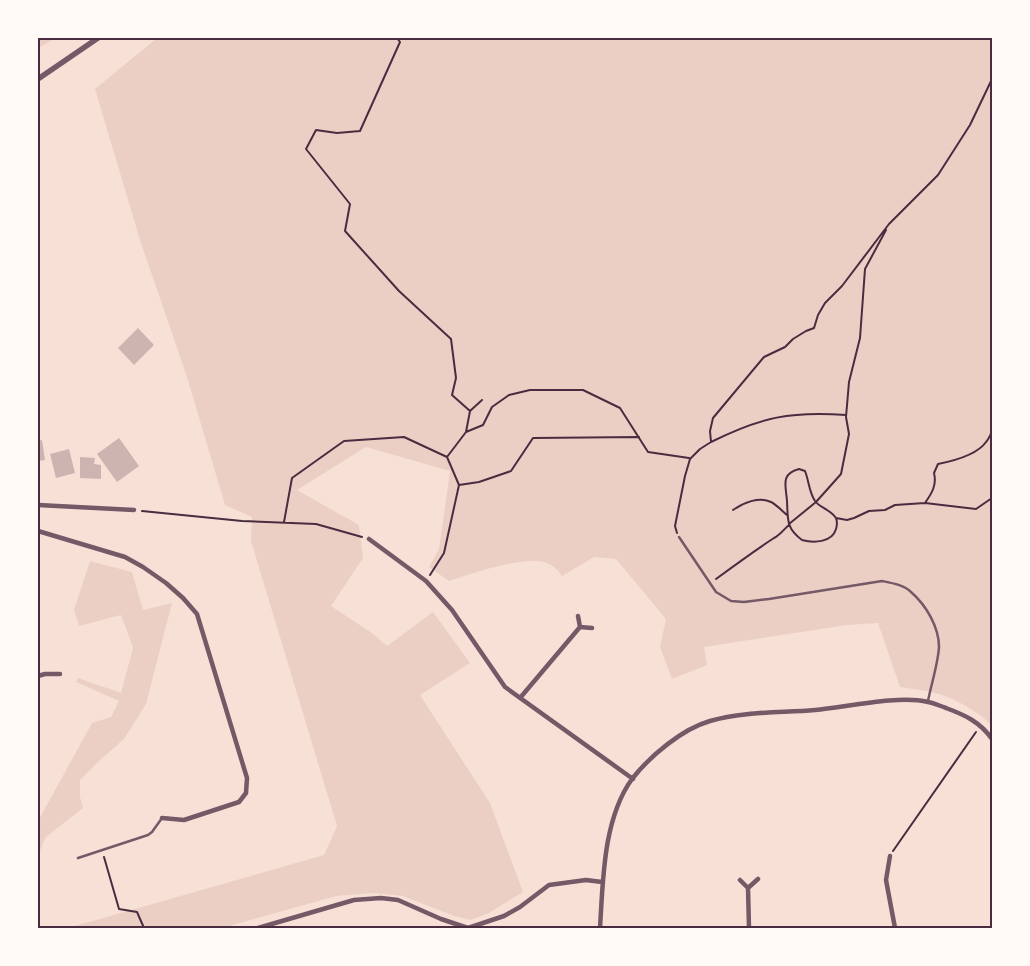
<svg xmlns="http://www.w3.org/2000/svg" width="1030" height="966" viewBox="0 0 1030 966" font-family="'Archivo Narrow',sans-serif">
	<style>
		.green { fill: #ebcfc5 }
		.building { fill: #ccb4b1 }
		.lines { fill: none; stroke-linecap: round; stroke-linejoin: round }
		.path { stroke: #4a2c40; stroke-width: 2 }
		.service { stroke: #755966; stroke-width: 2.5 }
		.minor { stroke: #755966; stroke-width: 4.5 }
		.tertiary { stroke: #755966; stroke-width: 5.5 }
		.neatline { fill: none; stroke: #4a2c40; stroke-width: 2 }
	</style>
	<rect width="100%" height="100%" fill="#f7e1d7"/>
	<path class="green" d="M38,38H56L38,48Z
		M157,38H992V726C981,713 953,697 935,693C924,690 912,689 900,687L878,623L847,625L704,647L707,665L672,679L660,647L666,619L616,559L594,557L562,576C558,570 552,564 544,562C518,557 474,573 449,581L429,567L439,549L450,471L366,447L297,490L359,525L363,558L331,606L372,633L387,646L433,612L470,663L420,695L490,803L523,892L489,913L470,920L454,916L403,896L373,893L336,896L222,928H68L324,855L337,826L251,541L252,517L225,505L187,377L140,240L95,89Z
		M90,561L132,572L143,610L172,603L146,704L124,739L99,761L80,780V797L83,808L46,837L38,855V821L92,723L111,717L119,701L76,682L78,678L121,693L133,648L121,615L79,626L74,610Z"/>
	<path class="building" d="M138,328L154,345L134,365L118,348Z
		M119,438L139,466L117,482L97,454Z
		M42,440L45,460L38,461V441Z
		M69,449L75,473L56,478L50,454Z
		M80,457L95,458L94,464L101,465V479L80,478Z"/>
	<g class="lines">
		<path class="path" d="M397,38L400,42L360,131L337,133L316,130L306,149L350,204L345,231L399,291L451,339L456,378L452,395L470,411L466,432
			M470,411L482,400
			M711,442C761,417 791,411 846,415
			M447,457L466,432L483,425L492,407L509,395L530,390H583L620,408L648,452L689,458
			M799,469L805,471C809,481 809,492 815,501C820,508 831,510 836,518C837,521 837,526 836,529C832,543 813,543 802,540C786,528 788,520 787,501C786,486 780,474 799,469Z
			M459,485L479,482L511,471L533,438L639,437
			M925,503C932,493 937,485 934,473L938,464C953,461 977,455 986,442C989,439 990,435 992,432
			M733,510C743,503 759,496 771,502C777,505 782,511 787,515
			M142,511L242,521L316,524L362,537
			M836,518L847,520L854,518L869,511L885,510L895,505L925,503L976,509L992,498
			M284,522L292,478L344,441L404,437L447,457L459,485L444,553L430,575
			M789,524L816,502L841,474L849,434L846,417L849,382L860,338L865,269L886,230
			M677,533L675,526L685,476L690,459L700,449L711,442L710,431L713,418L764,357L785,347L793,339L806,331L814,328L818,315L825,303L842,286L889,224L938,175L970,125L992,79
			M716,579C735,565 754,551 774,538C780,535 784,529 789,525
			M893,851L976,732
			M104,857L119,909L137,912L144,928"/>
		<path class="service" d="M679,537L716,592L731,601L744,602L769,599L882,581C892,583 904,585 911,592C926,605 939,627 939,647C938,664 931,685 928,701
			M78,858L148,835L152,832L162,818"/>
		<path class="minor" d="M38,505L134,510
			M38,531L125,557L143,567L166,583L183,598L197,614L247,778L246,793L239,802L184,820L162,818
			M369,539L426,581L452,610L505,687L633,779
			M580,627L592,628
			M38,676L45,674H60
			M520,698L580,627L578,616
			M890,856L886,880L895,928
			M740,880L748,888L749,928
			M748,888L758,879
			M258,928L354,900L381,898L398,900L441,919L468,928L504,916L520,907L549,885L586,880L602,882
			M600,928C603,881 603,819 632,779C650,756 682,729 710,721C744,711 781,713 815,710C847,707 898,695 928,702C934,703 940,706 946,708C965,715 980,722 992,739"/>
		<path class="tertiary" d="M38,79L98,38"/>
	</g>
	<rect width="1030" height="966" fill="none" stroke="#fffaf5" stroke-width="78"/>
	<rect x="39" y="39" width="952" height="888" class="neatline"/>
</svg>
